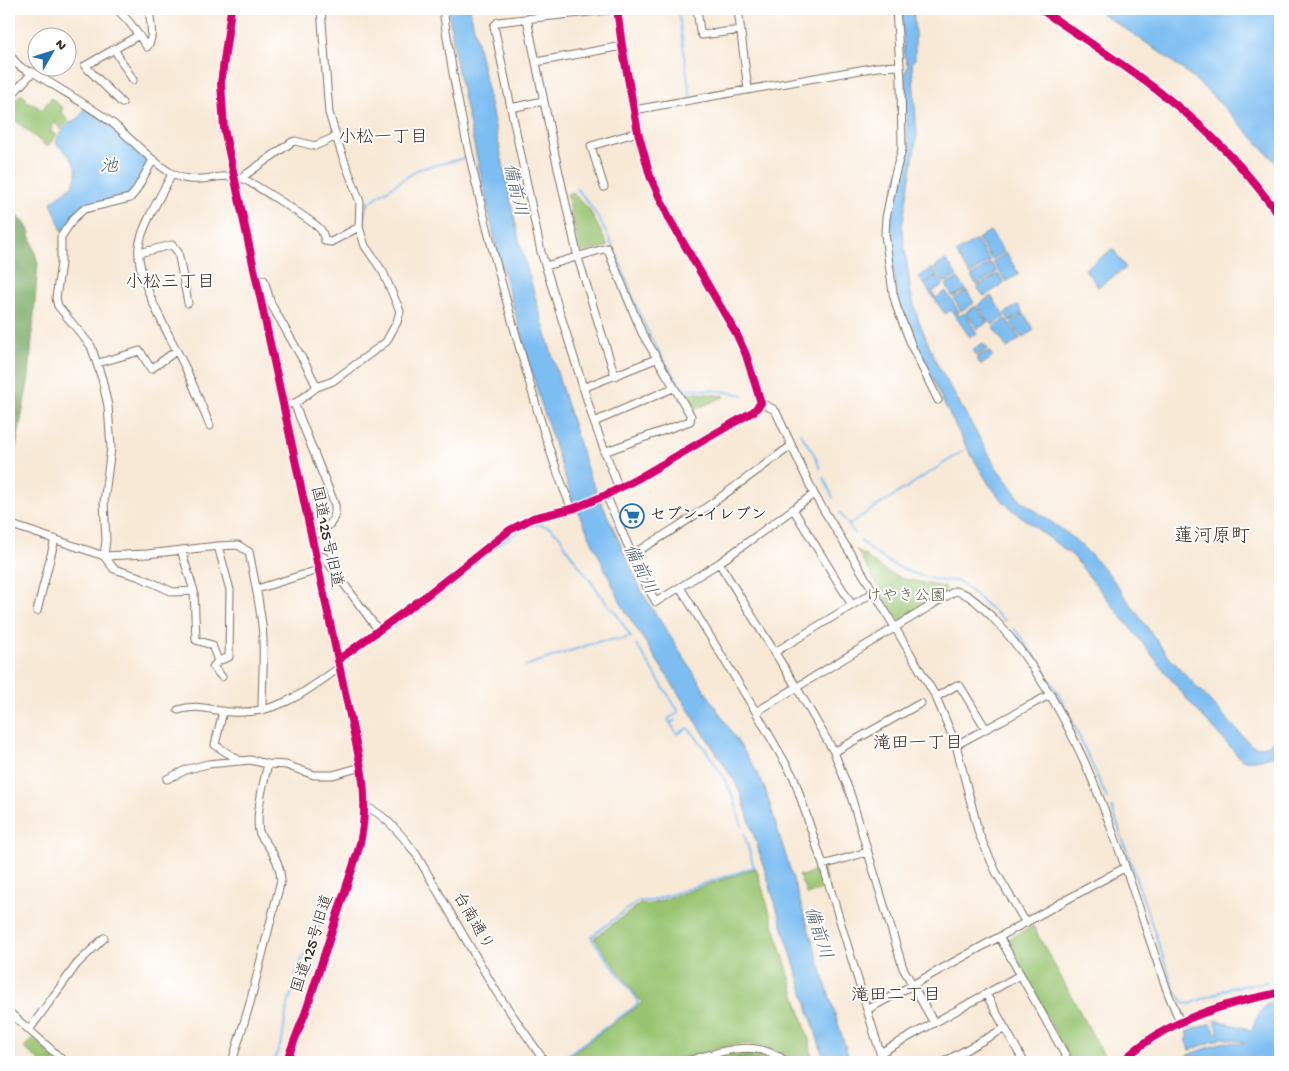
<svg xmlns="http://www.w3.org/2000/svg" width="1289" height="1071" viewBox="0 0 1289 1071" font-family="'Gochi Hand','Klee One',sans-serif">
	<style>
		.green { fill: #98c471; stroke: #6a7748 }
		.forest { fill: #7aaa63; stroke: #5a6a40 }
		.water { fill: #7dbef2; stroke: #5c7488 }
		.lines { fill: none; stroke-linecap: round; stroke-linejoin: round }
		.stream { stroke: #7dbef2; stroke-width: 2 }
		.minor-casing { stroke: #7d6d5f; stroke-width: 9 }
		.minor { stroke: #fff; stroke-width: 7 }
		.cycleway-casing { stroke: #fff; stroke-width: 11 }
		.cycleway { stroke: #d6006c; stroke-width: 8 }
		.labels { text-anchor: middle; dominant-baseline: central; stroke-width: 4; stroke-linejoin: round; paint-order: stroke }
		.poi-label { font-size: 16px; font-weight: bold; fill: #3b2a1e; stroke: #fff; text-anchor: start }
		.street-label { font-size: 16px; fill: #3b2a1e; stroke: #fff }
		.park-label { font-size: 16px; fill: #5c603b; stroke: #fff }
		.neighbourhood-label { font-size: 18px; fill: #3b2a1e; stroke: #fff }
		.water-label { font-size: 18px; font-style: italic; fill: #525e68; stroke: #fff }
		.quarter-label { font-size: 19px; fill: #3b2a1e; stroke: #fff }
	</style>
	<rect width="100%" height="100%" fill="#fff"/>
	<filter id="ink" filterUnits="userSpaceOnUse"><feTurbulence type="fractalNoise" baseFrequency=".02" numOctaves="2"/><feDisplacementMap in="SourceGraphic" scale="10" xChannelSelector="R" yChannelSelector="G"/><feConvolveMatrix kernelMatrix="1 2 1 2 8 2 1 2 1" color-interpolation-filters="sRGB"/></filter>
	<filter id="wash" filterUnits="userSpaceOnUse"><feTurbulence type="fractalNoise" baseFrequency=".0096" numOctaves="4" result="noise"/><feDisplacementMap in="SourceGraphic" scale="20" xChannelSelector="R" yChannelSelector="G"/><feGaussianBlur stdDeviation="1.12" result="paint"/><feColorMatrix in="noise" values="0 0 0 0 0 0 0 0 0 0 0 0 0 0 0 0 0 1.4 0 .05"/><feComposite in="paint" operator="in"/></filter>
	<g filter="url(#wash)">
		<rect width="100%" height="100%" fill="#f8e9d7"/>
		<path class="green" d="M21,94L27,99L25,101L29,104L31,102L42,110L51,98L63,108L61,111L68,121L61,130L54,121V124L50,132H52L57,135L47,147L9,115V105Z
			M572,192L589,209L608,246L583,253L580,251L567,194Z
			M697,393L725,396L692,411L681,394Z
			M856,549L884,570L904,579L944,587L947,592L901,620L896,616Z
			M823,867L830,896L823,889L807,895L799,875L802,876Z
			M756,868L810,1043L812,1062H794L783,1055L770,1049L748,1044L731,1045L670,1062H559L642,1003L594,938L640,904H651Z
			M1033,926L1107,1061L1105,1062H1072L1005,941Z
			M32,1038L57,1059L54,1062H41L24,1048Z
			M748,1052L761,1054L780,1062H697L731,1053Z"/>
		<path class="forest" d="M9,210L23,221L29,230L38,264L29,377L9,484Z
			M749,1056L770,1062H720Z"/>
		<path class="water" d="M448,9H470L520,244L560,383L589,475L643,594L754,767L764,786L850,1062H825L741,794L735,782L624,609L572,499L541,403L498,254L457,67Z
			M902,9H913L915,33V59L912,62L917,135L902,227L911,294L918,319L937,364L996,467L1021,500L1072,537L1090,554L1108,573L1167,655L1251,745C1263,750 1272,744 1280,735V751C1270,758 1254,762 1242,760L1186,698L1073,556L1010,508L1000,498L989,484L967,448L943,402L901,309L896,289L888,232L896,181L908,150L905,72L908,66L904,54Z
			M1095,9H1280V167C1255,140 1230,112 1203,87C1171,57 1131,33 1095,9Z
			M86,107L114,127L151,160L129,196L83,208L62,231L51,202C58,197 68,191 73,184C83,168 68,153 56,144L58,137L69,123L78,119Z
			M990,231L1004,252L992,260L978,239Z
			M976,240L990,261L970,274L956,253Z
			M1113,249L1126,268L1098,287L1085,269Z
			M1006,253L1019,274L1006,282L993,262Z
			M946,260L957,276L944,283L935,267Z
			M991,263L997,272L977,285L971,276Z
			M933,268L937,275L926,282L927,283L938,276L943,285L932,292L936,298L946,291L959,312L957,313L959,316L965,313L977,334L975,336L973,334L970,337L951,310L945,314L919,277Z
			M998,274L1004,283L985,296L983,295L977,287Z
			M958,278L966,290L953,297L946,285Z
			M967,291L974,303L961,311L954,299Z
			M991,296L1005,317L993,325L990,321L988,322L978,305Z
			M1018,305L1023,313L1010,321L1005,313Z
			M976,306L987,323L977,329L966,312Z
			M1024,314L1034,330L1022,338L1011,323Z
			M1006,319L1020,339L1007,348L994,328Z
			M983,343L988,349L976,356L973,349Z
			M989,351L993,357L981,365L976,358Z
			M1280,997V1062H1186V1056L1223,1042L1242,1044L1243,1042L1222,1038L1190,1050L1186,1039L1189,1038L1186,1032L1211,1023L1215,1032L1219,1034L1215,1020L1252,1030C1256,1015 1265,1002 1280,997Z"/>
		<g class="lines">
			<path class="stream" d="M678,9L690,96
				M577,189C610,225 622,272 640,315C651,340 667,366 682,388L720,391L744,395
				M364,231L365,210L369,203L381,194L419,169L465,158
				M800,433L814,454L820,468
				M824,478L833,498
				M840,513L855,534
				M848,525L963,451
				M860,540C882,562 908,574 938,580C947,582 953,579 961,583L1005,621
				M451,582L497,545L529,525L537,524L549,527L560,536L567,549L611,609L614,610L631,637
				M393,627L443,589
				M1014,628L1046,671
				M636,644L679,712L668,719L677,734L688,728C705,746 723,774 733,797C737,806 739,817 742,827
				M525,666L600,641L623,639L631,637
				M1051,681L1070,716L1107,798
				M670,723L676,720
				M1112,808L1174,989L1184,1003L1190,1004L1230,988L1267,982
				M1279,978L1280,977
				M273,1062L282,1041L287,1007L297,978L296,973L315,932L326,918L331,898
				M557,1062L638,1004L637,999L592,939V936L638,901H651L754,867L744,834"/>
		</g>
	</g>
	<g filter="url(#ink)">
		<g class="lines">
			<g class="minor-casing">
				<path id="minor" d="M117,9L130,23L147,47C155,37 150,21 149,9
					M231,9L221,83L224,129L361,767C366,796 366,822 358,851L306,1011L286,1062
					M443,9C458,122 487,233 518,342C534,398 549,456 572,509
					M617,9L498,22L494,26L541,252L594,422L619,489
					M697,9L700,31L702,35L741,30
					M738,9L748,90
					M896,9L901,80L902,149L894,178L886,218L885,234L893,293L897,308L913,349L938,400
					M527,19L555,155L578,258L615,376
					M114,49L133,80
					M9,54C16,63 22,71 33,72C60,90 91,106 116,126C134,142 151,161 171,173C194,187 214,173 238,177C246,178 316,223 321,230C323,233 324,238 325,241L331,242L359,227
					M536,62L622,46
					M9,98L33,72
					M122,103L85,66L139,35
					M511,108L543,101
					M634,110L877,67L900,66
					M153,160L135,192L130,198L84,209L73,219L61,237V263L56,298L58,306L91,346L102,379L108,406L111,448L104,502L106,540L104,556L114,569L140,577L173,592L194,591
					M172,174C163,192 141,227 139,247C135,278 171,338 185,367C194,386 202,407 210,426
					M9,177L11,176
					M241,178L292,142L295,141L315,146L337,136
					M604,187L591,146L638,132
					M139,253L172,245L178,252L188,303
					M546,266L607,248L642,333L691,416L690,421L604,452
					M256,283L264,280L271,304L307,367L317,387
					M98,363L140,351L151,369L176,351
					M583,388L656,359
					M294,403L335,505C337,524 325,528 312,538
					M761,403L773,409L776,412L814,494L874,592L936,697L956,745L979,834L996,872L1026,923
					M283,406L297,402L317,387L333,381L386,342L397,322L400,311L383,272L365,246L359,227L360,202L341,152L329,113L321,9
					M594,422L673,388
					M606,495L643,580L656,602L719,563L814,494
					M793,509L852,605
					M9,524L104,556L147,554L218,546L238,545L249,552C254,577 259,600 262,625C265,652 262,683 262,710
					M9,535L12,526
					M218,546L230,590L229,657L218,661
					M181,550L194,591L196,640L212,645L218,661L213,667L222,677
					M315,554L324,557L379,631
					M632,554C689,523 739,483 791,446
					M719,563L797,688L834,752L850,793L903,968L934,1023
					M680,587L756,712L794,778L823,865L883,1062
					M257,589L318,570
					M37,611L55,539
					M775,652L874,592
					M338,660L427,595L510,530L533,518L575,508L606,495L637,479L754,411L761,403L746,355L737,335L670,220L650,176L638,132L622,46L617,9
					M936,697L957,685L960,686L986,729
					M178,710C199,703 210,711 231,712C276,715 306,692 340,667
					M223,711L215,745L240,761
					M756,712L955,591C970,593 984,609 994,619C1086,716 1124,870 1168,993L1180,1022C1158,1033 1139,1045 1122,1062
					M956,745L1051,694
					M834,752L921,703
					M167,779L188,769L208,764L250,760L268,764L286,765L314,775H333L361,767
					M365,807C384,812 405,839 416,854L497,993L545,1062
					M823,865L867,852
					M1000,938L1069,1062
					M986,994L1024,1062
					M867,1010L1124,868
					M9,1012L65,1062
					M29,1030L77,964L104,938
					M880,1053L1020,975
					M232,1062L250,1003L281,880C280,865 275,856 267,844C264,840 260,836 259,831C255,815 264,780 268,764
					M684,1062C720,1052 753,1037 787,1062
					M944,1062L1005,1028"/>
			</g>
			<use href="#minor" class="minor"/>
			<g class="cycleway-casing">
				<path id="cycleway" d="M231,9L221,83L224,129L361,767C366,796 366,822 358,851L306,1011L286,1062
					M1040,9C1090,43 1142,76 1188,115C1223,145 1254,180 1280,217
					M338,660L427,595L510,530L533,518L575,508L606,495L637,479L754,411L761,403L746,355L737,335L670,220L650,176L638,132L622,46L617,9
					M1122,1062C1156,1028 1203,1010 1250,999C1260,997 1270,995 1280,992"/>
			</g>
			<use href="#cycleway" class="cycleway"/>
		</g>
	</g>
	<defs>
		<g id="supermarket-ring" transform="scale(1.25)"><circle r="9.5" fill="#fff" stroke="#1f6fb2" stroke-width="1.5"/><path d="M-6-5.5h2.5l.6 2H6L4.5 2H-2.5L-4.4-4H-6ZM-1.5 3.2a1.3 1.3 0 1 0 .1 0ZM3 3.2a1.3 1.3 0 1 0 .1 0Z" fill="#1f6fb2"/></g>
	</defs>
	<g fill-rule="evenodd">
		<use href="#supermarket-ring" x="632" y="516"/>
	</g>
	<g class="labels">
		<g class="poi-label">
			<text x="650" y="516">セブン-イレブン</text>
		</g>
		<g class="street-label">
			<text transform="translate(325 537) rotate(78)">国道125号旧道</text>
			<text transform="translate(472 922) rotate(60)">台南通り</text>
			<text transform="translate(314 944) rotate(-72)">国道125号旧道</text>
		</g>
		<g class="park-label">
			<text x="906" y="597">けやき公園</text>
		</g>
		<g class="neighbourhood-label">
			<text x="383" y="138">小松一丁目</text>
			<text x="170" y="283">小松三丁目</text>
			<text x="918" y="744">滝田一丁目</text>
			<text x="896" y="996">滝田二丁目</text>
		</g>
		<g class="water-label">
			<text x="109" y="167">池</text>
			<text transform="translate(514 190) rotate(77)">備前川</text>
			<text transform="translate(639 570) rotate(64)">備前川</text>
			<text transform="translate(817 933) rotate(72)">備前川</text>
		</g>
		<g class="quarter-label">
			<text x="1212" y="537">蓮河原町</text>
		</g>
	</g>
	<rect width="1289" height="1071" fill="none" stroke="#fff" stroke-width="30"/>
	<g transform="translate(52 52) rotate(51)"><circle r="24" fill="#ffffff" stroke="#b1aaa5"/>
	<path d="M0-4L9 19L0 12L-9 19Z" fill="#1f6fb2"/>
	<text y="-8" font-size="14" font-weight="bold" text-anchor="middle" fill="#3b2a1e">N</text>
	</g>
</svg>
